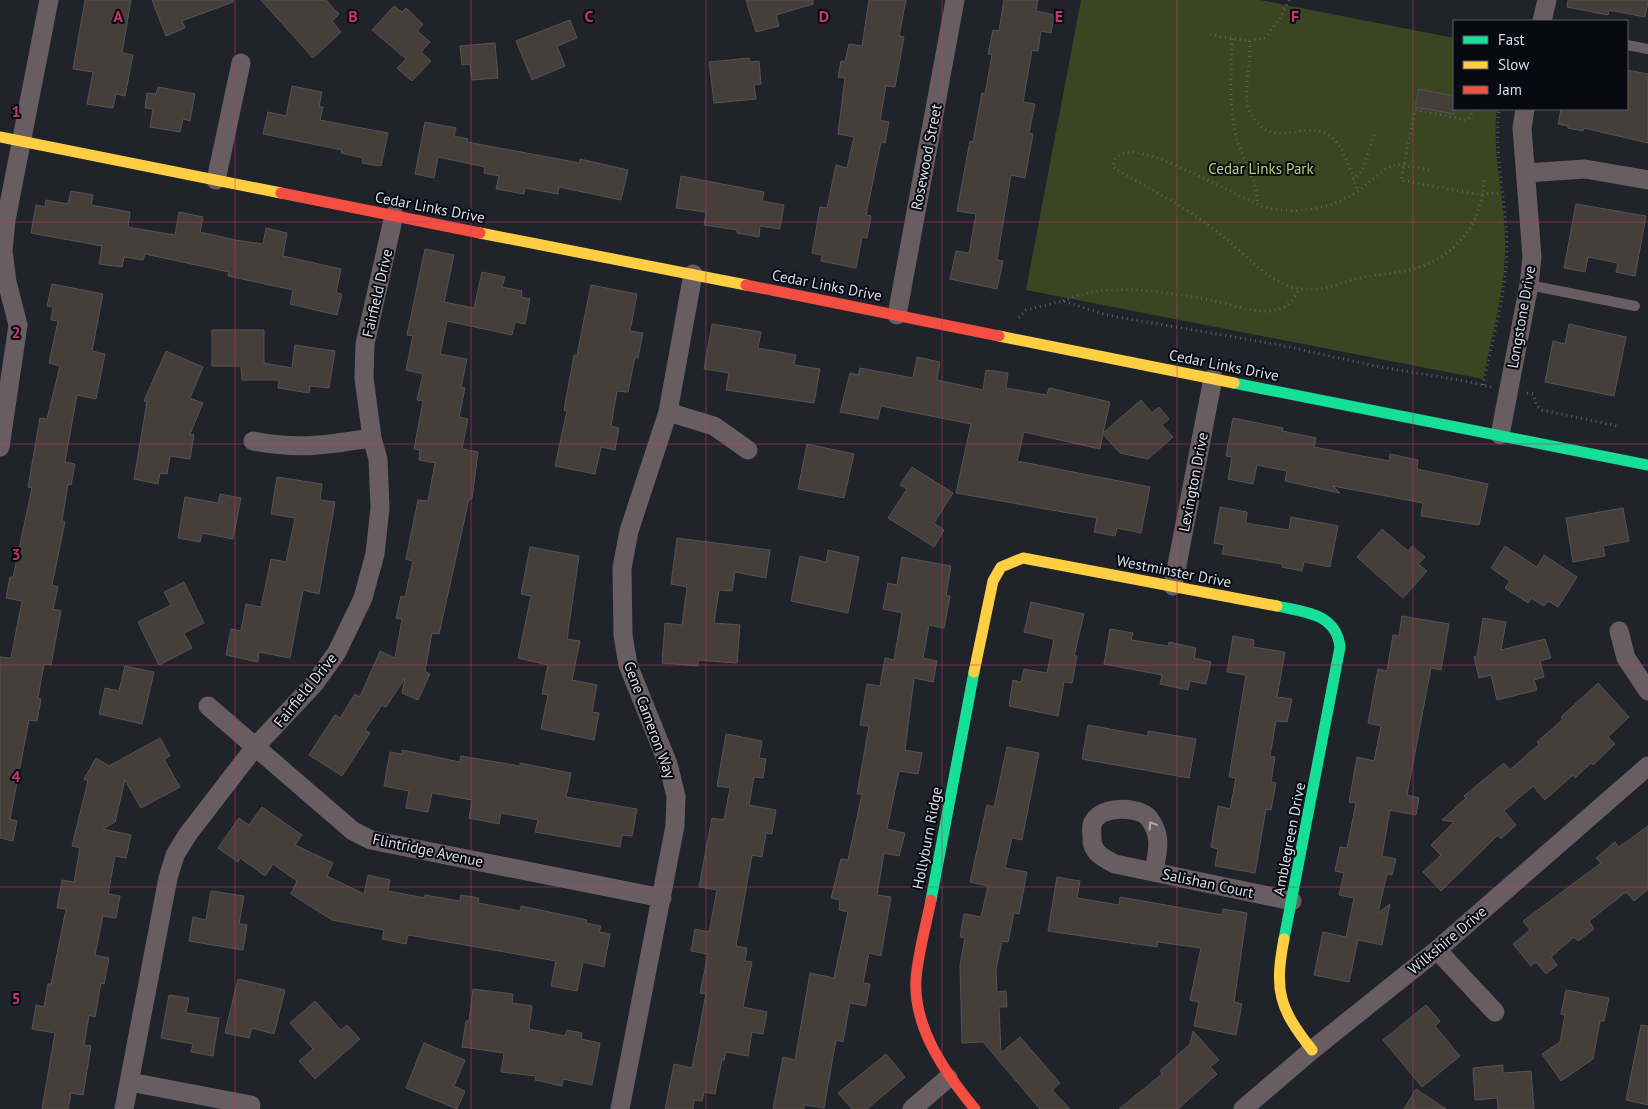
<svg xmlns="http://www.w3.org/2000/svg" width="1648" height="1109" viewBox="0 0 1648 1109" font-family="'PT Sans',sans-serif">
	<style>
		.green { fill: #3a4621 }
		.building { fill: #463e39; stroke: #555354 }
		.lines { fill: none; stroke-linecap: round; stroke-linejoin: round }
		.path { stroke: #635e62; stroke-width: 3; stroke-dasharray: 1 4; stroke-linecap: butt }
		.lane { stroke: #685e61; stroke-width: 10 }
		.street { stroke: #685e61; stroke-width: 19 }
		.fast { stroke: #16e098; stroke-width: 11 }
		.slow { stroke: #ffcf43; stroke-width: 11 }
		.jam { stroke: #f24e42; stroke-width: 11 }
		.oneway { stroke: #aeabb2 }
		.grid { fill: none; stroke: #c63670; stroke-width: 1; stroke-opacity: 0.55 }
		.labels { text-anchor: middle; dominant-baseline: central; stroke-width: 4; stroke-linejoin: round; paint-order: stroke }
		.street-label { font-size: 15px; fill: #dcdee8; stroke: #090a11 }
		.park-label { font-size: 15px; fill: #b7d37b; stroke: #090a11 }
		.grid-label { font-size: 16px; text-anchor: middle; font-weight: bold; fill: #c63670; stroke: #090a11; stroke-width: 4; stroke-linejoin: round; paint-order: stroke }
	</style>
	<rect width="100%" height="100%" fill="#21232b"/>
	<path class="green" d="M1081,0H1260L1454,38V109H1497C1491,158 1507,205 1505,254C1504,295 1491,338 1483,379L1026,290Z"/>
	<path class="building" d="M85,0H131L122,53L133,55L125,96L116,94L113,108L87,104L93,72L73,69Z
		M152,0H233V2L182,21L185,28L166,36Z
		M261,0H326L339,14L332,21L341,32L313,58Z
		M746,0H813V4L776,15L779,26L756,32Z
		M869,0H906L899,36L904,37L895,87L886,86L880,120L889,122L885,143L881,142L866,215L871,216L867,238L862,237L856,268L821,261L822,255L812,253L820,207L827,208L836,165L847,168L854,137L838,134L845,78L838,77L841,61L845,62L849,44L862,46Z
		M1004,0H1038L1036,11L1054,15L1051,33L1041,31L1038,51L1032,50L1023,102L1035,104L1029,133L1033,134L1025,178L1011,175L997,260L1003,261L997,289L950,279L956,251L969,253L976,214L957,211L970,141L973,142L982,93L985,94L992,55L988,54L993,30L999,31Z
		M1568,0H1648V2L1645,17L1609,10L1608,15L1567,7Z
		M394,6L402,12L406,8L423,24L417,31L430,42L421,52L431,61L412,81L397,68L406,59L372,30Z
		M570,20L577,38L557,46L565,66L532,80L516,41Z
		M495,43L498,78L472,80L470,64L462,65L460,46Z
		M749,58L750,62L759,61L761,84L754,85L756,99L714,103L709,62Z
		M1627,70L1648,74V143L1584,128L1583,131L1568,128V126L1558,124L1561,109H1627Z
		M292,86L322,92L319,107H323L320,120L388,133L381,166L362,163L363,158L341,153L342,150L263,134L268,112L286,116Z
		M158,87L195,94L190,121L183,119L180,132L150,127L153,109L145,108L147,93L156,94Z
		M1419,89L1454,96V114L1415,107Z
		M425,122L456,128L454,136L468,139L467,142L580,163V159L628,170L621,200L559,187L558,194L525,188L524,194L496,189L499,176L484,173L485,167L438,157L434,178L415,174Z
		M681,176L764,192L762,201L784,205L780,229L760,226L759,237L737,233V230L704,225L706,212L676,208Z
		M71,191L93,195L91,205L130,212L128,227L175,235L179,212L203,217L200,232L235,240L263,244L266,228L287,233L283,256L341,269L336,293L342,294L337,315L290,304L293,290L228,276L229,272L145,254L143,260L124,257L122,267L99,264L102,246L31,233L36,205L45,207L46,200L68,204Z
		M1576,204L1646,216L1635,276L1616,272L1618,263L1588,257L1585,272L1564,268Z
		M425,249L454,255L444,302L474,308L482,272L505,277L502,287L522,291L521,297L530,299L525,324L515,322L512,335L447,321L440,354L467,359L461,387L465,388L459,417L468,419L462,449L478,452L472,499H469L439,634L432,633L425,671L430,674L418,700L402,693L405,678L386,707L382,705L365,730L370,733L342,776L309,755L335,715L340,718L355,694L360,697L380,651L395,658L402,619L396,618L401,596L405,597L413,561L406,559L418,500L428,501L435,463L419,460L420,450L414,449L423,401L417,400L423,374L406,370L413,336L407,335Z
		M52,284L103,294L92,351L105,354L96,399L77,395L65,462L75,464L71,485L68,484L62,521L65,522L52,585L58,587L53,609L61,611L51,665L44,664L38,698L41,699L37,721L29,720L10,819L17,821L13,841L0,838V657L11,658L22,601L6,598L10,577H13L32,488L28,487L40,418L47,419L60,366L49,363L58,321L51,320L53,307L47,306Z
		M591,285L637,294L630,331L643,333L638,358L635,357L628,392L617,391L611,426L619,428L615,450L601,447L595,474L555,466L567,411L564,410L574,355H577Z
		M712,324L761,332L758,348L796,355L794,365L820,369L814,403L726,390L729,373L704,369Z
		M1569,324L1626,337L1614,396L1545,382L1553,341L1565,344Z
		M212,330H264V363L292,368L295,345L335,351L329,388L310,386L309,393L278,388L279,380H242L241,366H212Z
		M166,351L203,367L190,398L203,403L190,434L194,435L190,459L170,456L167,474L160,473L158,484L134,479L147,402L144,401Z
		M917,357L940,362L937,380L983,390L986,370L1008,373L1006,388L1047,395L1049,388L1110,402L1103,433L1141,400L1152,413L1159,407L1169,419L1162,425L1173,437L1148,459L1120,453L1103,434L1100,449L1024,432L1017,461L1150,487L1141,533L1117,528L1115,536L1094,532L1097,518L956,493L971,424L881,406L878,419L840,412L850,373L858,375L860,368L913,378Z
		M1233,418L1283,428L1282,431L1316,438L1314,447L1389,461L1390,454L1418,460L1417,469L1488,484L1479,525L1421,516L1423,503L1333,486L1340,493L1285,481L1287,471L1257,465L1253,484L1228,479L1232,457L1226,456Z
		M807,444L854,454L844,498L798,489Z
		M912,467L953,493L934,523L944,530L934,547L888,518L907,489L900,485Z
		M277,477L322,484L320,500L335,502L319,594L303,590L290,658L259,652L258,662L226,655L231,629L241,631L246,604L261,607L271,559L286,562L295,518L271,514Z
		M220,494L241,498L233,539L202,533L200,542L178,538L185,497L218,503Z
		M1220,507L1247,512L1246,523L1289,530L1291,517L1338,526L1330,567L1304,562L1302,571L1282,567V564L1222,554L1224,545L1214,543Z
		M1623,508L1629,541L1603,546L1605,556L1573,562L1566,518Z
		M1382,529L1408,551L1412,546L1425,557L1418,564L1427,571L1403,598L1357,557Z
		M677,538L770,550L766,578L735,572L732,591L719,590L714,623L740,625L737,663L698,660V666L662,663L665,623L682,625L687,587L671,584Z
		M1505,546L1537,567L1544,555L1577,577L1558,607L1548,601L1544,606L1531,598L1528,603L1505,588L1510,581L1491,568Z
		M530,547L579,556L567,639L580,641L572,680L597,685L592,712L599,713L594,740L541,729L548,695L542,694L548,665L518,658L531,596L521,594Z
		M828,550L859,557L848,613L791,601L800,556L826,562Z
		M902,557L951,566L946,595L950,596L944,628L929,625L923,658L937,661L933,682L914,678L905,750L922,753L918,774L899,771L887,829L905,833L899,856L884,853L877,895L891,897L881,956L869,953L863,983L870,984L866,1006L850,1003L843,1042L836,1040L824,1108L804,1105V1109H773L783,1057L795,1060L810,973L834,978L848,912L839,910L840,900L831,898L841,859L848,860L862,794H857L869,726L860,725L867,684L880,686L885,658L894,660L902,613L883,609L888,583L897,585Z
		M184,582L204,623L184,633L192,648L159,665L138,622L171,605L164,592Z
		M1031,602L1084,614L1074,656H1077L1072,683L1064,682L1058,716L1009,706L1013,680L1021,682L1024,669L1047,673L1054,639L1024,632Z
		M1402,616L1449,624L1441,670L1431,668L1407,795L1419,798L1416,815L1390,810L1382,856L1396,859L1392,875L1387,874L1378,913L1390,904L1382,945L1358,940L1349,982L1314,975L1323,932L1346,937L1354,898L1339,895L1344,873L1335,871L1340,847L1347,848L1356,803L1349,802L1357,757L1374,761L1381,726L1368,723L1378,669L1387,671L1393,635L1399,636Z
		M1483,618L1506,622L1501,650L1545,639L1551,658L1540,661L1544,677L1534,680L1537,690L1497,700L1491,675L1479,678L1474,657L1477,656Z
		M1110,629L1133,633L1131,640L1168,646L1169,642L1196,648L1194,658L1211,662L1206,684L1190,681L1188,690L1160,684L1162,675L1104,664Z
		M1233,636L1254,640L1253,647L1285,652L1277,697L1292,699L1287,722L1276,721L1270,756L1275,757L1271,782L1276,783L1271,810L1266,809L1255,873L1215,866L1218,849L1211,847L1218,806L1230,809L1236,778L1229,777L1246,675L1227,672Z
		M125,666L154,672L142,724L99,714L105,688L119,691Z
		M1598,683L1629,717L1608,737L1615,744L1593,765L1591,763L1575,778L1573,775L1545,800L1533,786L1504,811L1516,825L1501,839L1498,835L1441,891L1423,872L1441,855L1431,845L1454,822L1442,820L1466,798L1464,796L1504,763L1510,770L1539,744L1537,742L1563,719L1561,717Z
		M1088,725L1148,736V731L1196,739L1189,778L1082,759Z
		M726,734L762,741L759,758L766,759L763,778L754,777L749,805L776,810L772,834L766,833L762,857L752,855L736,946L747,948L745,961L752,962L743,1007L767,1012L763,1034L752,1032L748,1056L726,1052L724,1060H722L715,1094L704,1092L702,1101L694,1100L693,1109H665L674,1064L692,1068L706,994L700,993L708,954L691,951L695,929L709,932L717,890L699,887L712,818L724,820L730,788L717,786Z
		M160,738L170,756L164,759L180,787L141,808L125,780L115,822L103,829L131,835L126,858L115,856L108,894L120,896L116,918L103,916L95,955L109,958L104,984L101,983L95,1017L89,1015L84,1045L91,1046L83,1095L71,1093L68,1109H42L55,1033L32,1029L36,1005L44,1007L48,984H51L66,909L57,908L62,880L74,882L80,848L72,846L88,781L84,779L96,758L109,766Z
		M1007,747L1039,753L1022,840L1012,838L1005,868L1027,872L1019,914L1014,913L1008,942L1002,941L996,970L997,992L1006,991L1007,1007H999L1001,1053L1020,1037L1060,1083L1052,1090L1070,1109H1040L983,1042L962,1043L960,965L965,938L960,937L964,914L981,917L988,886L970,882L987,805L994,807Z
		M402,750L460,762L461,756L520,766V763L571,773L566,797L637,809L632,836L622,835L620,847L535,832L538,820L501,813L499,824L469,818L472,800L432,793L428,812L406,808L409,791L384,786L390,752L402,754Z
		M262,807L302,835L295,845L333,863L327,876L364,894L368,875L390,880L388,891L425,898V895L460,901L461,895L479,898L478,903L520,911L521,906L587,920L586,923L601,926L599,932L610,934L604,967L583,962L577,991L551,986L556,961L408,935L406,944L382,939L384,930L332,920L291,894L297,881L273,864L265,876L240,858L238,862L218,848L239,818L249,825Z
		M1648,826V889L1634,901L1626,892L1589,921L1594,929L1578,941L1574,937L1551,957L1557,965L1546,974L1536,962L1531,966L1513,944L1530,930L1523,921L1601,863L1596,858L1615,842L1619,847Z
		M1057,877L1080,881L1077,898L1119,905L1120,897L1222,915L1223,909L1247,913L1234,1002L1242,1004L1236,1035L1194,1026L1199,1002L1190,1000L1201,948L1158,942L1157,947L1048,931Z
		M211,891L244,896L239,924L247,925L243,950L189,941L193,917L206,920Z
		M238,979L285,990L274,1034L252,1028L249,1038L225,1033Z
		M473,989L513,994L512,1003L532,1006L529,1029L565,1036L567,1030L582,1033L581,1039L600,1043L592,1085L563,1079L562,1086L535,1080L536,1076L501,1072L504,1053L462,1047L466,1021H469Z
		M1566,990L1609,998L1604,1021H1600L1593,1059L1561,1081L1542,1054L1560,1042L1565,1015L1561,1014Z
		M169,995L189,998L186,1013L219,1018L213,1056L191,1052L193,1044L161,1038Z
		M315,1001L341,1030L347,1025L360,1039L315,1079L299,1061L313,1049L290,1023Z
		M1426,1005L1440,1021L1435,1026L1460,1056L1422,1087L1383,1040Z
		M1641,1025L1648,1026V1105L1626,1100Z
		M1193,1031L1219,1060L1210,1067L1217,1074L1178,1109H1119L1162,1074L1160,1071L1190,1044Z
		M424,1043L465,1060L454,1086L465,1091L457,1109L406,1088Z
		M886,1054L905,1077L867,1109H852L838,1093Z
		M1503,1065V1073L1531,1071L1534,1109H1498L1497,1098L1475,1100L1473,1068Z
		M1416,1089L1446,1109H1404Z"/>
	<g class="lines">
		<path class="path" d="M1210,35L1249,41L1265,38L1281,17L1289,0
			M1232,39C1231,69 1229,101 1235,131C1239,154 1259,182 1257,204
			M1249,41C1253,63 1243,85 1248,106C1249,111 1252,116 1255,120C1276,148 1304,121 1327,134C1344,143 1351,174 1358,191
			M1474,109L1468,120L1415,110L1401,180L1475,194L1502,193
			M1429,170L1396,164C1379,171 1367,186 1352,195C1325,211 1288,215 1259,205C1228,191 1162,154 1131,152C1125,152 1119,155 1114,160L1113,165L1115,169C1151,189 1189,209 1221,235C1244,253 1263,277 1291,287C1317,295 1336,283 1361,278C1377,274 1393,274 1409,270C1454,260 1484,223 1484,178
			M1353,180L1362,171L1374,135
			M1063,301C1108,281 1163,292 1210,300C1231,304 1260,317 1282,308C1290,305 1295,296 1300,289
			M1019,318L1026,310L1063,301L1106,315L1280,345L1380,367L1460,380L1491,387
			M1483,385C1492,341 1507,291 1507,246C1506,199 1494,157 1499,109
			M1527,393L1533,394L1537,406L1542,410L1617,426"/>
		<path class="lane" d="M1627,45L1648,49
			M1529,285L1635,306"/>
		<path class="street" d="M1542,21L1547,0
			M1526,173L1585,169L1648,180
			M216,180L241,63
			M897,315L955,0
			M668,412L714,426L748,450
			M1500,435L1529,285L1532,257L1522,128L1525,109
			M253,441C300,450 326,445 372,438
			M0,447L18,325L7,282L3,251L6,220L49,0
			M1173,586L1213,378
			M1619,631L1626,658L1648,691
			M208,706L353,831L371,840L662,898
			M1154,872C1156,858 1161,842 1155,829C1154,826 1150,819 1147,816C1134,806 1097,806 1092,825C1091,829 1092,834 1092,837C1091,852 1103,858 1115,864L1292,901
			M1437,950L1495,1012
			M130,1082L251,1105
			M124,1109L168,878L175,855L188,834L255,747L315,683L337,652L363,598L375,554L380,508L378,459L372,438L364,378L365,344L394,215
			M620,1109L675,826L676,796L668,764L628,665L623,635L622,568L629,531L668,412L693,274
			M912,1109L948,1078
			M1243,1109L1312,1050L1437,950L1648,766"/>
		<path class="fast" d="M1234,383L1648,465
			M1277,606C1304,612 1336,613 1340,647L1284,939
			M931,900L974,672"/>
		<path class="slow" d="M0,137L281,193
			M480,233L746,285
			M999,336L1234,383
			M974,672L993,581L1001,567L1023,558L1277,606
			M1284,939C1274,991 1279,1008 1312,1050"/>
		<path class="jam" d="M281,193L480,233
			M746,285L999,336
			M931,900C926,926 918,953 916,979C913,1028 946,1074 975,1109"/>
	</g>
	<defs><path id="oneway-chevron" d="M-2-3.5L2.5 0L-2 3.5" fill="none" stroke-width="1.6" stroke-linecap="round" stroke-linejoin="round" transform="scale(1.25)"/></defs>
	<use class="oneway" href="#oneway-chevron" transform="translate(1152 825) rotate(-121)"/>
	<path class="grid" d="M235,0V1109M471,0V1109M706,0V1109M942,0V1109M1177,0V1109M1413,0V1109M0,222H1648M0,444H1648M0,665H1648M0,887H1648"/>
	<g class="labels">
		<g class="street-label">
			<text transform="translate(926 157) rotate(-79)">Rosewood Street</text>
			<text transform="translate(430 207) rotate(11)">Cedar Links Drive</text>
			<text transform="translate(827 285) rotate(11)">Cedar Links Drive</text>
			<text transform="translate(377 293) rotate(-77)">Fairfield Drive</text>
			<text transform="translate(1521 317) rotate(-80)">Longstone Drive</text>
			<text transform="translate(1224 365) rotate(11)">Cedar Links Drive</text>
			<text transform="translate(1193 482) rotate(-79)">Lexington Drive</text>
			<text transform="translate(1174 571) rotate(11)">Westminster Drive</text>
			<text transform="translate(305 690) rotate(-51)">Fairfield Drive</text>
			<text transform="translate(650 720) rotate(70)">Gene Cameron Way</text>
			<text transform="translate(927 838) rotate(-79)">Hollyburn Ridge</text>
			<text transform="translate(1289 839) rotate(-79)">Amblegreen Drive</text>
			<text transform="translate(428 850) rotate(12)">Flintridge Avenue</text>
			<text transform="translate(1208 883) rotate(12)">Salishan Court</text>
			<text transform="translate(1447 940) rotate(-40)">Wilkshire Drive</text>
		</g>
		<g class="park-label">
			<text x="1261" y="168">Cedar Links Park</text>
		</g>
	</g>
	<g class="grid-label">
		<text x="118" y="22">A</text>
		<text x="353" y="22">B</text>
		<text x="589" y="22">C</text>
		<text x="824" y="22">D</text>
		<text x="1059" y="22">E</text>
		<text x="1295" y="22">F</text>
		<text x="16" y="117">1</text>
		<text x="16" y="338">2</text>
		<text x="16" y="560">3</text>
		<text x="16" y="782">4</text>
		<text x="16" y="1004">5</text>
	</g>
	<rect x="1453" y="20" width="175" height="90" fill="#090a11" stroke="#5d5f67"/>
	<rect x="1463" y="36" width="25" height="8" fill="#16e098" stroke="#5d5f67"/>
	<text x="1498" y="45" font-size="15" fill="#dcdee8">Fast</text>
	<rect x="1463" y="61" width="25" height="8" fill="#ffcf43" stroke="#5d5f67"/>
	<text x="1498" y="70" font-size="15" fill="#dcdee8">Slow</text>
	<rect x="1463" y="86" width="25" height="8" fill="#f24e42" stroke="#5d5f67"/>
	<text x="1498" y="95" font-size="15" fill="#dcdee8">Jam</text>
</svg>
